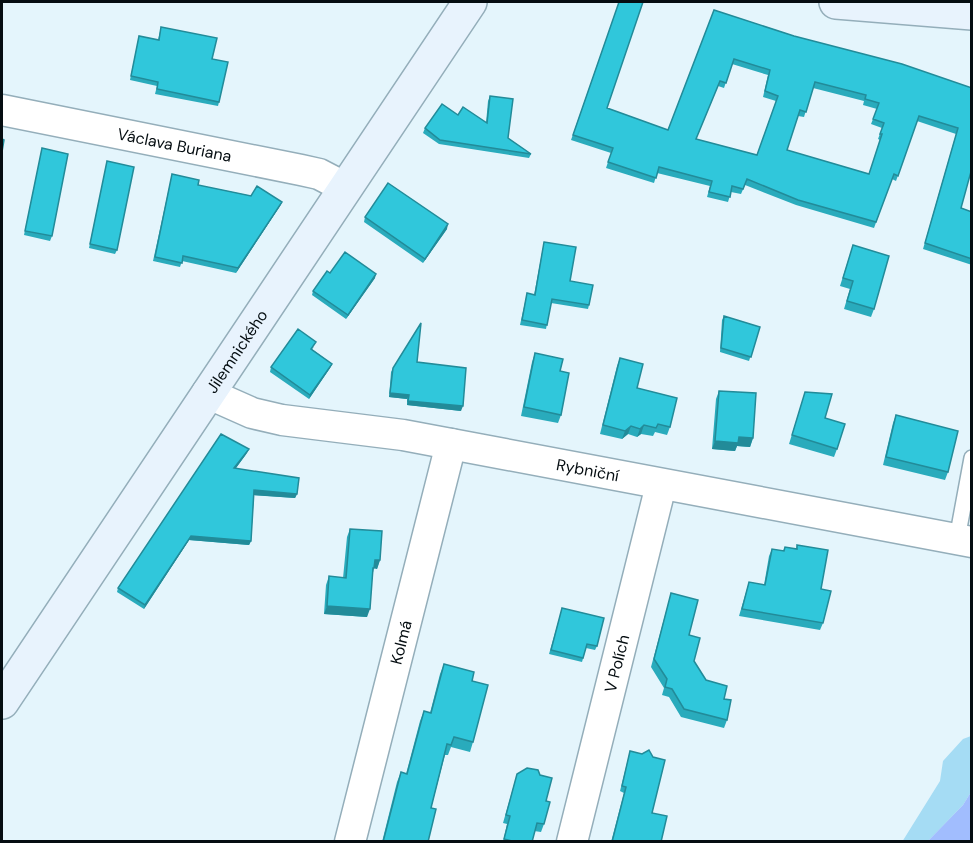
<svg xmlns="http://www.w3.org/2000/svg" width="973" height="843" viewBox="0 0 973 843" font-family="'DM Sans',sans-serif">
	<style>
		.green { fill: #a5dcf4 }
		.water { fill: #a1bdfe }
		.lines { fill: none; stroke-linecap: round; stroke-linejoin: round }
		.lane-casing { stroke: #94aeba; stroke-width: 18 }
		.street-casing { stroke: #94aeba; stroke-width: 33 }
		.secondary-casing { stroke: #94aeba; stroke-width: 36 }
		.lane { stroke: #fff; stroke-width: 15 }
		.street { stroke: #fff; stroke-width: 30 }
		.secondary { stroke: #e8f3fd; stroke-width: 33 }
		.wall { fill: #29abbc; fill-rule: evenodd }
		.shaded-wall { fill: #228b99 }
		.building { fill: #30c7db; stroke: #228b99; stroke-width: 1.5; fill-rule: evenodd }
		.labels { text-anchor: middle; dominant-baseline: central; stroke-width: 4.5; stroke-linejoin: round; paint-order: stroke }
		.street-label { font-size: 16px; fill: #050d11; stroke: #fff }
	</style>
	<rect width="100%" height="100%" fill="#e4f5fc"/>
	<path class="green" d="M971,736V792L963,805L928,841L902,842L940,781L943,761L963,739Z"/>
	<path class="water" d="M971,792V841H928L963,805Z"/>
	<g class="lines">
		<g class="lane-casing">
			<path id="lane" d="M957,539L972,458"/>
		</g>
		<g class="street-casing">
			<g id="street">
				<path id="s1" d="M2,110L301,170L319,174L344,187"/>
				<path id="s2" d="M207,393L252,413L282,420L403,435L972,542"/>
				<path id="s3" d="M350,842L451,444"/>
				<path id="s4" d="M572,842L661,485"/>
			</g>
		</g>
		<g class="secondary-casing">
			<g id="secondary">
				<path d="M836,2L972,13"/>
				<path id="s5" d="M2,702L470,2"/>
			</g>
		</g>
		<use href="#lane" class="lane"/>
		<use href="#street" class="street"/>
		<use href="#secondary" class="secondary"/>
	</g>
	<path class="wall" d="M619,2L607,108L668,130L714,10L794,36L972,88L961,208L972,212V265L923,249L956,134L917,121L896,181L892,179L874,228L796,205L745,185L741,194L731,192L728,202L707,197L710,186L657,173L654,183L606,168L611,153L571,140ZM732,64L768,75L763,97L776,101L757,155L696,139L718,86L724,88ZM813,88L864,101L863,105L877,109L871,124L882,128L878,139L880,140L869,174L787,150L798,116L804,117Z
		M161,27L212,59L219,102L218,106L155,94L157,86L130,80L139,36L158,40Z
		M490,96L508,138L531,154L529,158L439,144L423,133L425,128L458,115L486,123L488,101Z
		M42,148L52,236L50,241L24,235Z
		M107,161L117,250L115,254L89,248Z
		M172,174L198,185L282,202L280,206L236,273L182,261L180,267L153,261Z
		M365,217L447,229L423,263L364,222Z
		M544,242L570,281L589,305L588,309L551,303L546,329L520,325L527,293L534,295Z
		M853,245L874,309L871,317L844,309L850,289L840,286Z
		M330,273L375,278L346,319L312,295L313,291Z
		M724,316L760,327L749,361L720,352L722,320Z
		M314,347L312,349L332,364L330,368L309,399L270,372L271,367Z
		M535,353L560,371L561,415L558,423L521,416L532,362Z
		M620,358L637,388L670,427L667,435L655,432L653,436L641,434L637,437L628,434L622,439L600,434L617,366Z
		M417,362L461,411L407,405V399L389,397L391,372L393,368Z
		M719,391L753,438L750,447L737,446L735,451L712,449L716,399Z
		M805,392L825,418L837,449L834,457L789,444Z
		M896,415L948,472L945,480L883,465L893,423Z
		M247,453L236,468L297,494L295,498L254,495L251,541L249,545L189,540L144,609L117,592L118,588Z
		M350,529L380,560L377,569L374,568L372,574L367,617L324,614L326,585L329,576L343,578L347,537Z
		M797,545L821,589L823,623L820,630L739,616L749,582L764,585L769,556L772,549L783,551L785,547L796,549Z
		M671,593L689,635L694,661L706,680L724,699L727,720L724,728L681,717L669,697L662,695L664,688L651,667Z
		M561,612L597,646L595,650L586,648L582,662L549,654Z
		M444,664L472,681L473,742L470,752L451,747L448,755H445L431,808L428,842H382L397,782L401,772L406,774L420,721L424,711L430,713L440,674Z
		M630,751L652,813L661,842H611L624,793L620,791Z
		M517,774L544,824L541,832L534,831L532,842H503L507,824L503,823Z"/>
	<path class="shaded-wall" d="M282,202L280,206L236,273L238,268Z
		M448,224L447,229L423,263L425,259Z
		M376,274L375,278L346,319L348,315Z
		M332,364L330,368L309,399L310,395Z
		M390,393L409,395L407,399L389,397Z
		M408,401L463,406L461,411L407,405Z
		M644,425L641,434L637,437L640,429Z
		M631,426L628,434L622,439L625,431Z
		M739,437L753,438L750,447L737,446L735,451L712,449L715,441Z
		M249,449L247,453L233,472L234,468Z
		M254,490L297,494L295,498L252,495Z
		M191,536L251,541L249,545L189,540L144,609L145,605Z
		M375,560H380L377,569L374,568L372,577Z
		M327,606L370,609L367,617L324,614Z"/>
	<path class="building" d="M619,2H643L607,108L668,130L714,10L794,36L902,64L972,88V168L961,208L972,212V259L925,243L958,128L919,116L898,176L894,174L876,222L798,200L747,179L743,189L732,186L730,197L709,192L712,181L659,167L656,178L608,162L613,148L573,135ZM734,59L770,70L765,91L778,96L757,155L696,139L720,81L726,83ZM815,82L866,95L865,99L879,103L873,119L884,123L880,134H882L869,174L787,150L800,110L806,112Z
		M161,27L217,38L212,59L228,62L219,102L157,89L158,82L131,76L139,36L159,40Z
		M490,96L513,99L508,138L531,154L440,140L425,128L442,104L458,115L463,107L487,123Z
		M2,139L4,140L2,152Z
		M42,148L68,154L52,236L25,231Z
		M107,161L134,167L117,250L90,244Z
		M172,174L199,180L198,185L251,196L257,186L282,202L238,268L183,256L182,263L155,257Z
		M388,183L448,224L425,259L365,217Z
		M544,242L576,247L570,281L593,285L589,305L552,299L547,325L522,320L527,293L535,295Z
		M853,245L889,256L874,309L847,301L853,281L843,278Z
		M345,252L376,274L348,315L313,291L327,271L330,273Z
		M724,316L760,327L751,357L721,348Z
		M421,323L417,362L466,368L463,406L408,401L409,395L390,393L393,368Z
		M298,329L316,342L311,349L332,364L310,395L271,367Z
		M535,353L563,359L560,371L569,373L561,415L524,407Z
		M620,358L643,364L637,388L677,398L670,427L658,424L656,428L644,425L640,429L631,426L625,431L603,425Z
		M719,391L756,393L753,438L739,437L738,443L715,441Z
		M805,392L832,394L825,418L845,424L837,449L792,435Z
		M896,415L958,431L948,472L886,457Z
		M221,434L249,449L234,468L299,478L297,494L254,490L251,541L191,536L145,605L118,588Z
		M350,529L382,531L380,560H375L374,568H373L370,609L327,606L329,576L346,578Z
		M797,545L828,550L821,589L831,591L823,623L742,609L749,582L765,585L772,549L784,551L785,547L797,549Z
		M671,593L698,600L689,635L700,638L694,661L706,680L727,686L724,699L731,700L727,720L684,709L672,689L665,687L667,679L654,659Z
		M562,608L604,618L597,646L587,644L583,658L551,650Z
		M444,664L474,672L472,681L488,685L473,742L454,737L451,745L447,744L431,808L436,809L428,842H383L401,772L407,774L424,711L431,713Z
		M649,750L653,757L665,760L652,813L667,816L661,842H612L626,787L622,786L630,751L642,754Z
		M527,768L538,770L540,775L552,778L546,801L550,802L544,824L537,823L532,842H516L504,839L510,816L506,815L517,774Z"/>
	<g class="labels">
		<g class="street-label">
			<text stroke="none"><textPath href="#s1" startOffset="176">Václava Buriana</textPath></text>
			<text stroke="none"><textPath href="#s5" startOffset="422">Jilemnického</textPath></text>
			<text stroke="none"><textPath href="#s2" startOffset="390">Rybniční</textPath></text>
			<text stroke="none"><textPath href="#s3" startOffset="206">Kolmá</textPath></text>
			<text stroke="none"><textPath href="#s4" startOffset="184">V Polích</textPath></text>
		</g>
	</g>
	<rect width="973" height="843" fill="none" stroke="#050d11" stroke-width="6"/>
</svg>
